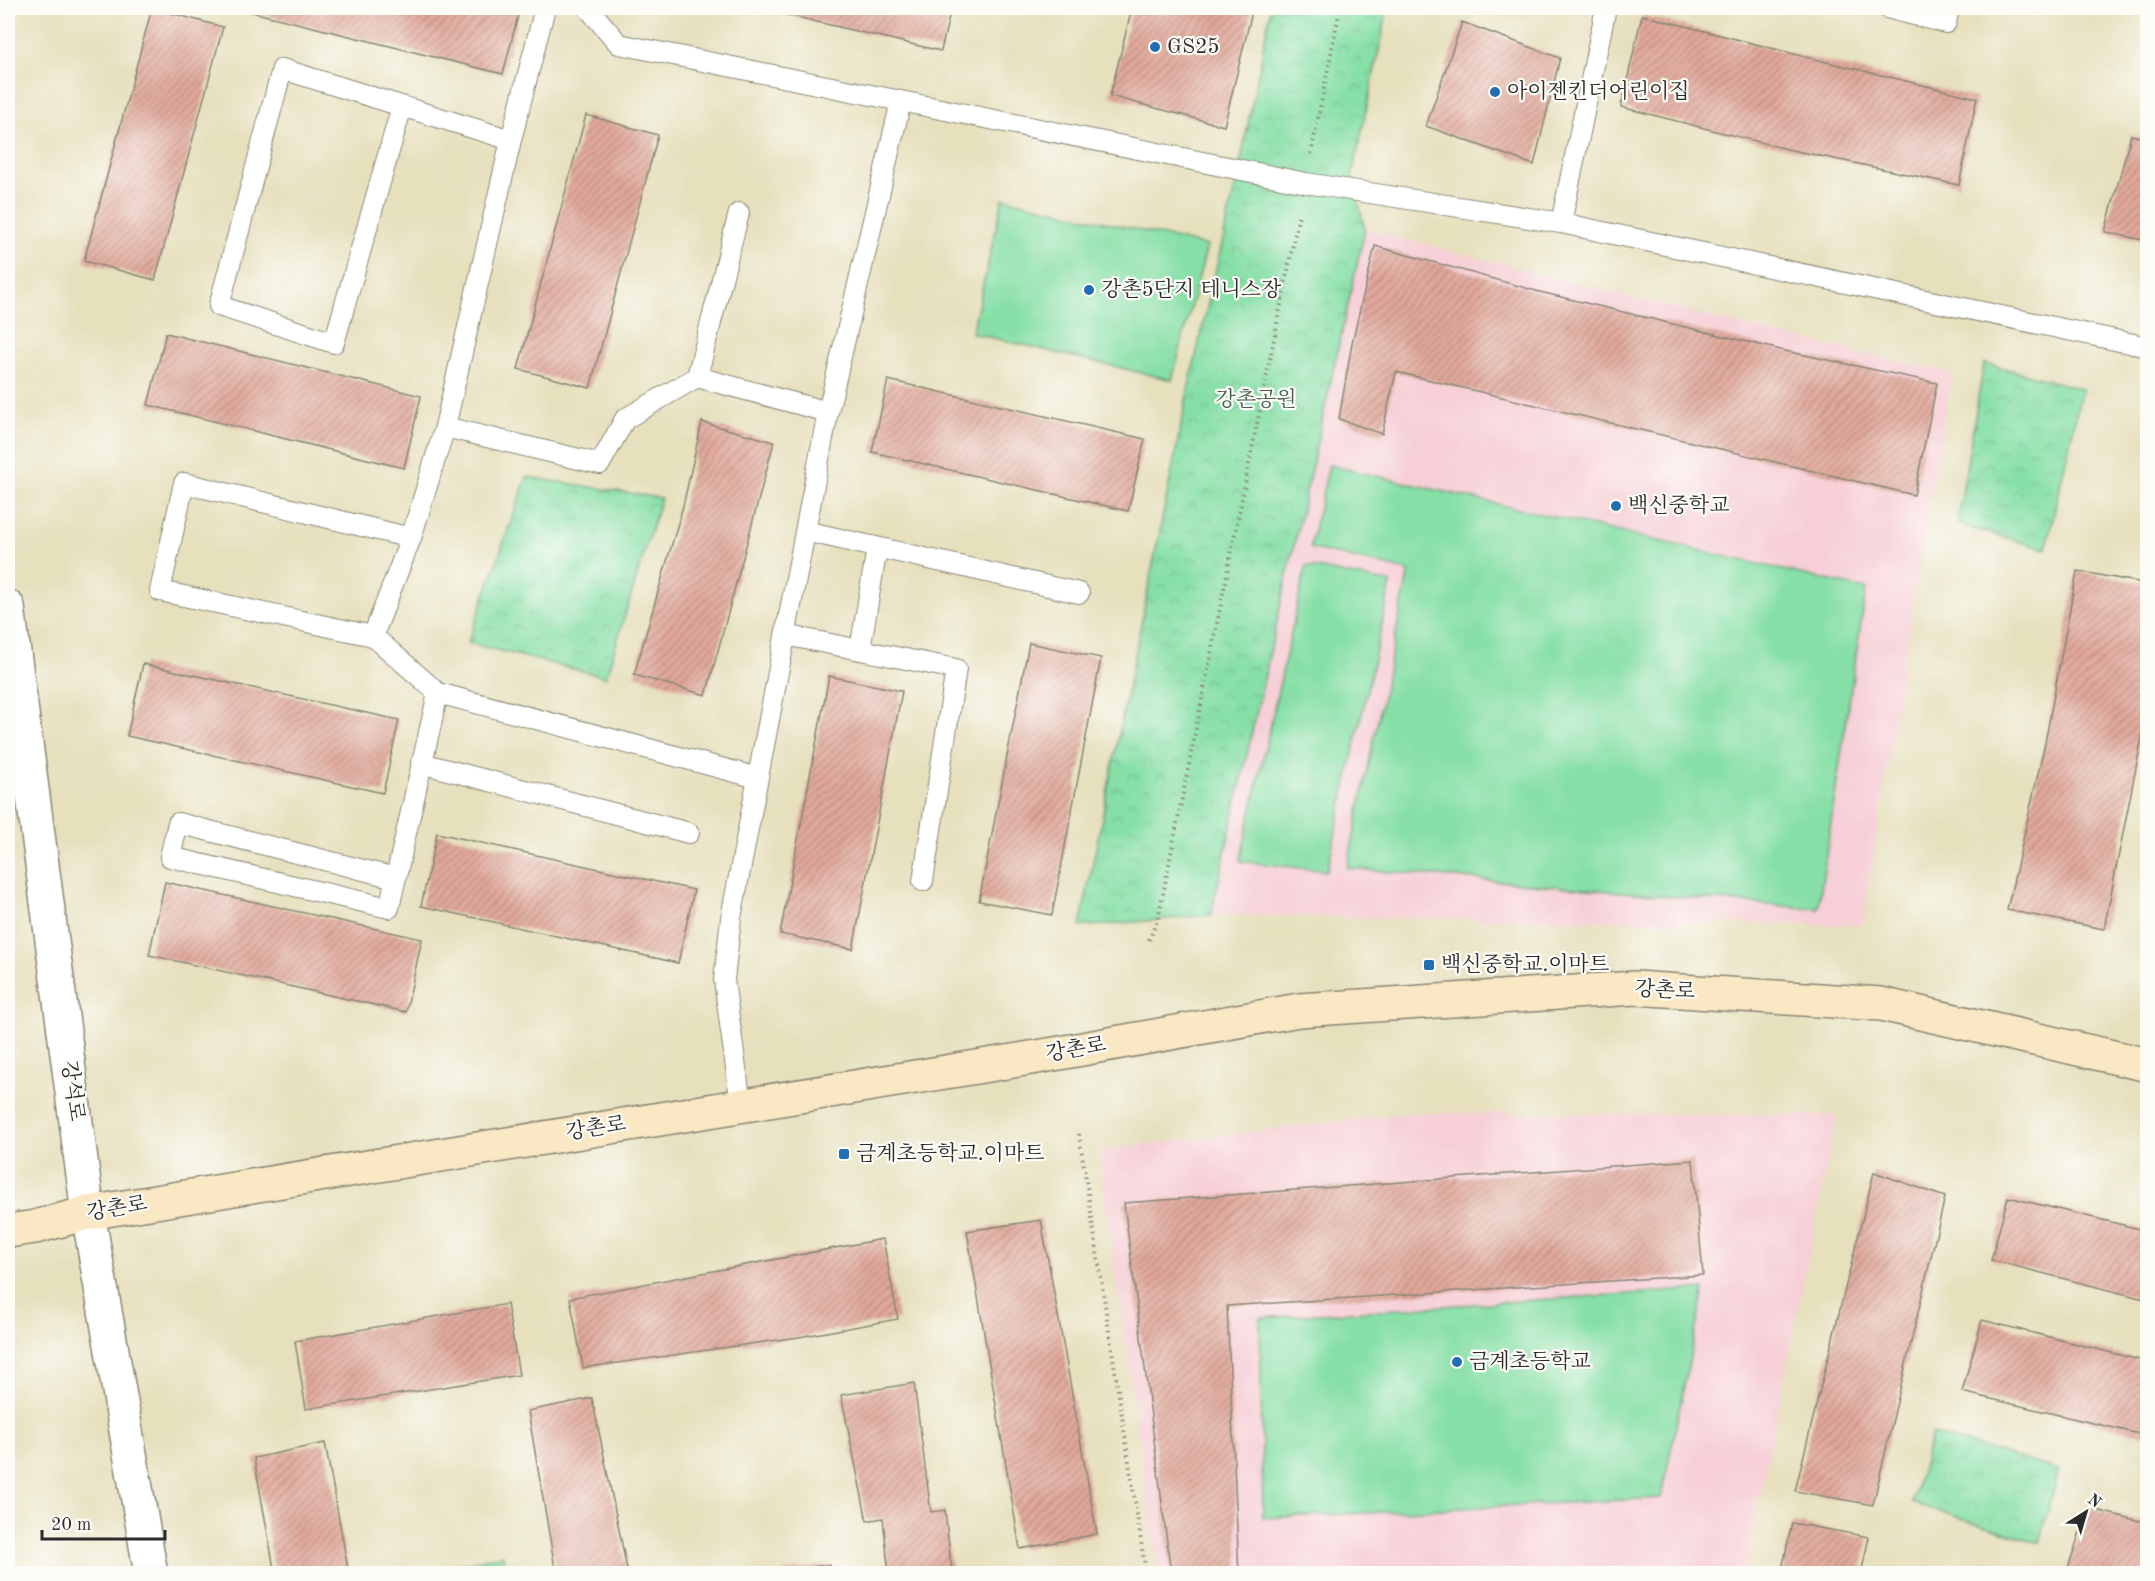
<svg xmlns="http://www.w3.org/2000/svg" width="2155" height="1581" viewBox="0 0 2155 1581" font-family="'Old Standard TT','Noto Serif KR',serif">
	<style>
		.built { fill: #f6cfd7 }
		.park { fill: url(#park-crowns); stroke: #588568; stroke-width: 1.5 }
		.garden { fill: #85dfa6; stroke: #588568; stroke-width: 1.5 }
		.building { fill: url(#building-hatch) }
		.lines { fill: none; stroke-linecap: round; stroke-linejoin: round }
		.lane-casing { stroke: #888674; stroke-width: 22 }
		.street-casing { stroke: #888674; stroke-width: 36 }
		.secondary-casing { stroke: #888674; stroke-width: 36 }
		.path { stroke: #888674; stroke-width: 4; stroke-dasharray: 1.5 4.5; stroke-linecap: butt }
		.lane { stroke: #fff; stroke-width: 20 }
		.street { stroke: #fff; stroke-width: 33 }
		.secondary { stroke: #fae7c3; stroke-width: 33 }
		.poi-dot { fill: #1f6fb2; stroke: #fdfcf7; stroke-width: 2 }
		.labels { text-anchor: middle; dominant-baseline: central; stroke-width: 4.5; stroke-linejoin: round; paint-order: stroke }
		.poi-label { font-size: 21px; fill: #2b2b2b; stroke: #fdfcf7; text-anchor: start }
		.park-label { font-size: 21px; fill: #466150; stroke: #fdfcf7 }
		.street-label { font-size: 21px; fill: #2b2b2b; stroke: #fdfcf7 }
	</style>
	<defs>
		<pattern id="park-crowns" width="20" height="18" patternUnits="userSpaceOnUse" patternTransform="scale(1.5)"><rect width="20" height="18" fill="#85dfa6"/><path d="M2 6a3 3 0 1 1 6 0M12 15a3 3 0 1 1 6 0" fill="none" stroke="#73c08f"/></pattern>
		<pattern id="building-hatch" width="6" height="6" patternUnits="userSpaceOnUse" patternTransform="scale(1.5)"><rect width="6" height="6" fill="#e1a99b"/><path d="M-1 1l2-2M0 6l6-6M5 7l2-2" fill="none" stroke="#b78a7f"/></pattern>
	</defs>
	<rect width="100%" height="100%" fill="#fdfcf7"/>
	<filter id="ink" filterUnits="userSpaceOnUse"><feTurbulence type="fractalNoise" baseFrequency=".0167" numOctaves="2"/><feDisplacementMap in="SourceGraphic" scale="12" xChannelSelector="R" yChannelSelector="G"/><feConvolveMatrix kernelMatrix="1 2 1 2 8 2 1 2 1" color-interpolation-filters="sRGB"/></filter>
	<filter id="wash" filterUnits="userSpaceOnUse"><feTurbulence type="fractalNoise" baseFrequency=".008" numOctaves="4" result="noise"/><feDisplacementMap in="SourceGraphic" scale="24" xChannelSelector="R" yChannelSelector="G"/><feGaussianBlur stdDeviation="1.35" result="paint"/><feColorMatrix in="noise" values="0 0 0 0 0 0 0 0 0 0 0 0 0 0 0 0 0 1.4 0 .05"/><feComposite in="paint" operator="in"/></filter>
	<g filter="url(#wash)">
		<rect width="100%" height="100%" fill="#e6e0bd"/>
		<path class="built" d="M1365,229L1781,335L1952,373L1915,590L1863,925L1211,915Z
			M1410,1113L1837,1115L1745,1573H1158L1098,1150Z"/>
		<path class="park" d="M1271,8H1388L1352,177L1365,229L1211,915L1080,927L1189,386L1239,170Z
			M1984,363L2082,389L2046,549L1957,524Z
			M527,477L661,498L606,677L468,643Z
			M1932,1433L2059,1470L2040,1543L1912,1503Z
			M503,1555L506,1573H424L502,1555Z"/>
		<path class="garden" d="M1003,198L1207,246L1172,380L972,333Z
			M1329,465L1866,589L1818,909L1347,868L1409,571L1310,548Z
			M1306,566L1391,583L1327,871L1240,861Z
			M1704,1289L1661,1498L1263,1518L1260,1318Z"/>
		<g id="blocks">
			<path class="building" d="M152,8L223,27L155,280L84,261Z
				M249,8H520L503,74L248,11Z
				M758,8H951L941,51Z
				M1132,8H1236L1252,12L1224,126L1110,96Z
				M1642,15L1806,57L1977,98L1959,185L1787,149L1621,107Z
				M1462,22L1560,58L1534,165L1426,126Z
				M586,115L658,135L590,388L518,369Z
				M2131,135L2148,139V241L2105,232Z
				M1375,246L1540,292L1781,350L1937,383L1914,495L1396,372L1382,434L1339,419L1352,343Z
				M166,333L421,396L404,468L148,405Z
				M888,380L1145,439L1128,511L872,452Z
				M702,422L774,442L706,695L634,675L683,506Z
				M2077,571L2148,584V707L2104,929L2007,910L2045,743Z
				M1029,643L1101,658L1052,915L979,901Z
				M143,664L399,720L383,793L127,736Z
				M829,676L902,691L853,949L780,934Z
				M437,833L694,890L678,963L421,906Z
				M165,882L422,939L406,1012L149,955Z
				M1693,1160L1703,1275L1227,1306L1239,1574H1171L1124,1203Z
				M1874,1172L1945,1197L1873,1505L1795,1491Z
				M2008,1197L2148,1231V1300L1991,1260Z
				M1041,1220L1097,1534L1020,1549L967,1231Z
				M883,1239L898,1319L799,1337L583,1368L570,1298Z
				M507,1304L519,1375L306,1409L295,1341Z
				M1982,1320L2148,1362V1436L1962,1392Z
				M914,1383L931,1512L945,1510L952,1574H889L883,1518L867,1521L841,1395Z
				M592,1398L628,1574H556L528,1411Z
				M325,1443L349,1574H275L254,1458Z
				M2088,1508L2148,1523V1574H2066Z
				M1792,1523L1869,1537L1861,1574H1781Z
				M829,1564L831,1574H783V1572Z"/>
		</g>
	</g>
	<g filter="url(#ink)">
		<use href="#blocks" fill-opacity="0" stroke="#888674" stroke-width="1.5"/>
		<g class="lines">
			<g class="lane-casing">
				<path id="lane" d="M588,8L619,44L1306,183L1561,223L2148,347
					M1887,8L1946,23L1949,8
					M402,106L334,343L219,306L282,69L511,140
					M1561,223L1606,8
					M697,377L739,213
					M445,427L600,464L625,419L697,377L828,412
					M805,531L1079,593
					M785,635L956,669L923,881
					M373,636L160,591L184,483L411,538
					M860,650L877,548
					M438,693L758,778
					M421,763L689,833
					M395,878L178,823L170,857L389,908L438,693L373,636L411,538L445,427L511,140L545,8
					M741,1105L724,980L731,918L828,412L901,101"/>
			</g>
			<g class="street-casing">
				<path id="street" d="M8,607L88,1213L151,1574"/>
			</g>
			<g class="secondary-casing">
				<path id="secondary" d="M8,1231L35,1227L88,1213L1043,1056L1299,1010L1635,988L1881,1004L2148,1065"/>
			</g>
			<path class="path" d="M2058,12L2059,8
				M1311,154L1340,8
				M1149,940L1158,919L1299,214
				M1079,1134L1146,1574"/>
			<use href="#lane" class="lane"/>
			<use href="#street" class="street"/>
			<use href="#secondary" class="secondary"/>
		</g>
	</g>
	<g class="poi-dot">
		<circle cx="1155" cy="47" r="6"/>
		<circle cx="1495" cy="92" r="6"/>
		<circle cx="1089" cy="290" r="6"/>
		<circle cx="1616" cy="506" r="6"/>
		<rect x="1423" y="959" width="12" height="12" rx="3"/>
		<rect x="838" y="1148" width="12" height="12" rx="3"/>
		<circle cx="1457" cy="1362" r="6"/>
	</g>
	<g class="labels">
		<g class="poi-label">
			<text x="1167" y="47">GS25</text>
			<text x="1507" y="92">아이젠킨더어린이집</text>
			<text x="1101" y="290">강촌5단지 테니스장</text>
			<text x="1628" y="506">백신중학교</text>
			<text x="1441" y="965">백신중학교.이마트</text>
			<text x="856" y="1154">금계초등학교.이마트</text>
			<text x="1469" y="1362">금계초등학교</text>
		</g>
		<g class="park-label">
			<text x="1256" y="400">강촌공원</text>
		</g>
		<g class="street-label">
			<text transform="translate(1665 991) rotate(3)">강촌로</text>
			<text transform="translate(1076 1050) rotate(-10)">강촌로</text>
			<text transform="translate(72 1091) rotate(82)">강석로</text>
			<text transform="translate(596 1129) rotate(-9)">강촌로</text>
			<text transform="translate(117 1209) rotate(-10)">강촌로</text>
		</g>
	</g>
	<rect width="2155" height="1581" fill="none" stroke="#fdfcf7" stroke-width="30"/>
	<g transform="translate(2086 1512) rotate(37)" stroke="#fdfcf7" stroke-width="4.5" paint-order="stroke">
	<path d="M0-4.5L10 22L0 15L-10 22Z" fill="#2b2b2b"/>
	<text y="-9" font-size="16" font-weight="bold" text-anchor="middle" fill="#2b2b2b">N</text>
	</g>
	<path d="M42 1530v9h123v-9" fill="none" stroke="#2b2b2b" stroke-width="3"/>
	<text x="51" y="1530" font-size="18" fill="#2b2b2b" stroke="#fdfcf7" stroke-width="4.5" paint-order="stroke">20 m</text>
</svg>
